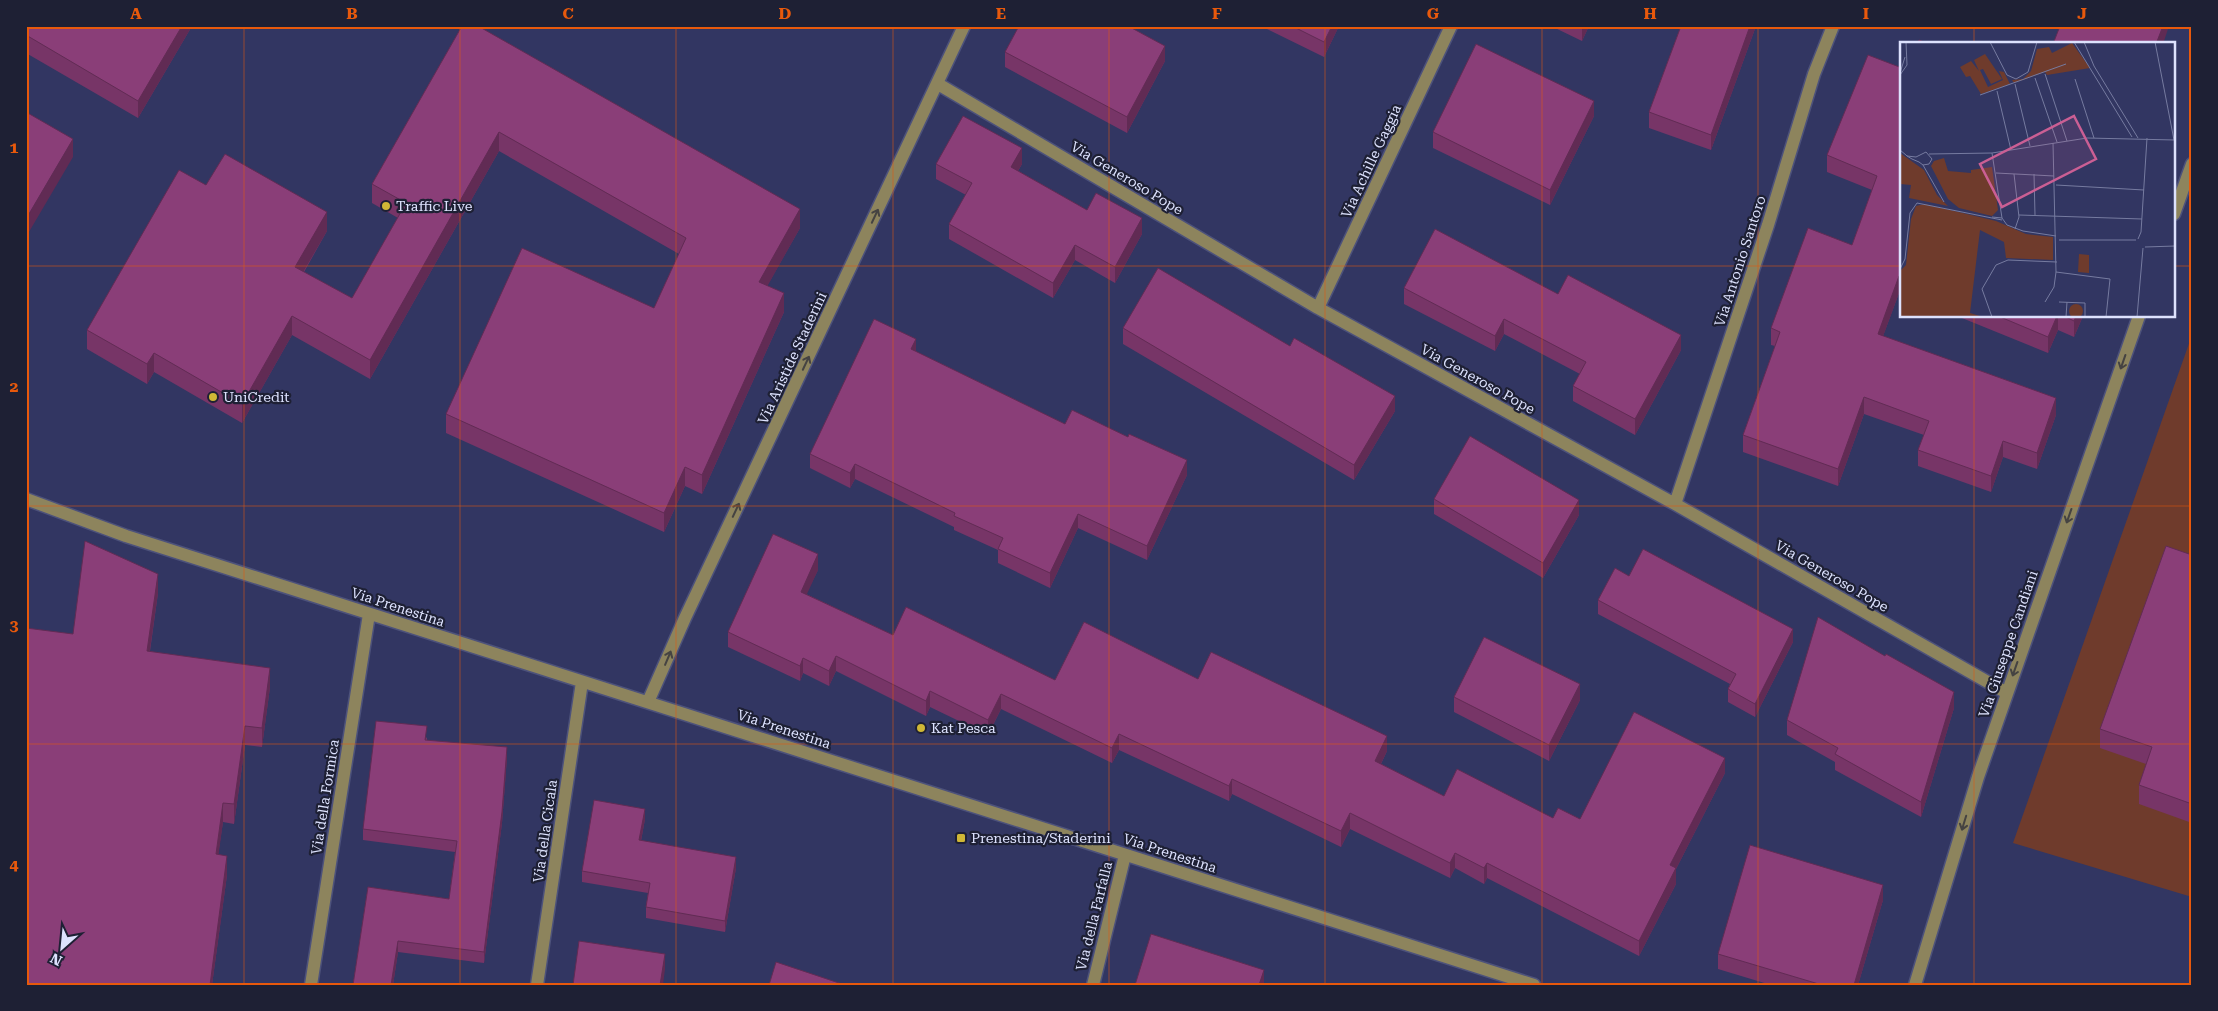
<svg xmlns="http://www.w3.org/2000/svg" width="2218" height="1011" viewBox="0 0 2218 1011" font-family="'Roboto Serif',serif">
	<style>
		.green { fill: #6f3b2c }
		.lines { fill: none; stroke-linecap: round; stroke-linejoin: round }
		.minor-casing { stroke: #4d527b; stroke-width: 15 }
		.minor { stroke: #8d845d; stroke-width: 12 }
		.wall { fill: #773567 }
		.shaded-wall { fill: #612b54 }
		.building { fill: #8a3e78; stroke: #612b54 }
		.oneway { stroke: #454342 }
		.grid { fill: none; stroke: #e8590c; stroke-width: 1; stroke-opacity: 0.55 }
		.poi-dot { fill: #d0b736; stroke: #1e2034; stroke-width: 2 }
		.labels { text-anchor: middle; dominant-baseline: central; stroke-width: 4.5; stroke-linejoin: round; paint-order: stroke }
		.street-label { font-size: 14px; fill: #dde2fe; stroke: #1e2034 }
		.poi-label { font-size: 14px; fill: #dde2fe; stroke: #1e2034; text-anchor: start }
		.inset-road { fill: none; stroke: #767ba0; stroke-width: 1 }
		.view { fill: #cb5f94; fill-opacity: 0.15; stroke: #cb5f94; stroke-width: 2.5 }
		.inset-edge { fill: none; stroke: #dde2fe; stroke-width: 2.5 }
		.neatline { fill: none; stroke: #e8590c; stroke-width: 2 }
		.grid-label { font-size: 16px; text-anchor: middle; font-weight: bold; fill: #e8590c }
	</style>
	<rect width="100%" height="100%" fill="#323662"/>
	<path class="green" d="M2192,335V897L2013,843Z"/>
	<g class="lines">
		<g class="minor-casing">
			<path id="minor" d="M938,84L1318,308L1675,504L2007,693
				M2174,214L2192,164
				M1318,308L1451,26
				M26,499L126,536L1534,985
				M1675,504L1768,225L1814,74L1833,26
				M648,702L685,618L964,26
				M311,985L369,614
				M537,985L582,682
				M1093,985L1125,855
				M1915,985L1978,777L2139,316"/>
		</g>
		<use href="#minor" class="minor"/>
	</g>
	<path class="wall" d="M26,26H192L138,118L26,53Z
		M462,26L800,228L767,286L784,312L702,494L685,486L664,532L446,433V414L654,308L679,254L499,151L370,379L292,335L242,423L154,372L147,384L87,349V330L206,185L327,231L304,272L352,298L398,218L372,203V184Z
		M1261,26H1339L1324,57Z
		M1551,26H1589L1582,41Z
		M1681,26H1756L1711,150L1649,128V112Z
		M1005,52L1165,61L1127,133L1005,67Z
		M1902,68V294L1899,293L1883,336L2056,415L2037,469L2003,457L1991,492L1918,466V450L1924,435L1864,414L1838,486L1743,452V435L1775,346L1771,345V328L1852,245L1872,190L1827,172V155Z
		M1594,116L1550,205L1433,148V132Z
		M936,164H1022L1018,171L1087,210L1142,234L1115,283L1075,260L1053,298L949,239V224L966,195L936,179Z
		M1404,288L1558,294L1681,350L1635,435L1573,401V386L1580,374L1504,334L1495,351L1404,304Z
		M1957,316H2083L2074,337L2058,330L2048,353Z
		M1123,328L1290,346L1395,411L1354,480L1123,344Z
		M916,352L1065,424L1187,475L1147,560L1078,528L1050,588L998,563V550L954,530V527L855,479L850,488L810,468V454Z
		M1434,499L1579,515L1543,578L1434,514Z
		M2192,555V823L2139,804V785L2146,764L2100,748V729Z
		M818,570L806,594L893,635L1055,680L1198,679L1387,751L1381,764L1444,796L1553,818L1580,819L1725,773L1676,869V884L1639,956L1487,878L1484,884L1455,868L1450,878L1350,829L1341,847L1232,794L1229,801L1119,750L1112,763L1001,709L988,735L930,707L926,716L836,671L829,686L803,673L800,681L728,647V632Z
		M1629,576L1793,642L1755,717L1728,702V689L1730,684L1598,614V600Z
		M158,593L150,651L270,687L262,747L245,745L234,824L223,822L218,855L227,875L212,985H26L73,634Z
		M1454,697L1580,700L1549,761L1454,712Z
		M1954,708L1921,817L1835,770V762L1787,735V720Z
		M427,737V740L507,757L502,823L484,963L398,952L393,985H353L368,887L449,899L455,852L363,840V829Z
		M645,819L641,841L736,868L725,932L646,918V907L648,893L582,882V871Z
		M1883,900L1858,985H1771L1718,969V954Z"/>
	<path class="shaded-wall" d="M182,26H192L138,118V101Z
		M1332,26H1339L1324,57V42Z
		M1582,26H1589L1582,41Z
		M1750,26H1756L1711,150V135Z
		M2163,26H2169L2163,44H2156Z
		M1165,46V61L1127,133V117Z
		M1594,101V116L1550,205V190Z
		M499,132V151L370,379V360Z
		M73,139V157L26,237V219Z
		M1022,148V164L1011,183V167Z
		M800,209V228L759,301V282Z
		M327,212V231L295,286V267Z
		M1142,218V234L1115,283V267Z
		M1075,245V260L1053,298V283Z
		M1899,276V293L1878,350V334Z
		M784,293V312L702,494V475Z
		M292,316V335L242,423V404Z
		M2057,316H2058V330L2048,353V337Z
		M2076,316H2083L2074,337V321Z
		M1504,319V334L1495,351V336Z
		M1681,335V350L1635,435V419Z
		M916,339V354L911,349Z
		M154,353V372L147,384V364Z
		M1395,396V411L1354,480V465Z
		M1864,397V414L1838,486V469Z
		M2056,398V415L2037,469V453Z
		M2003,441V457L1991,492V476Z
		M1187,460V475L1147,560V546Z
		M855,464V479L850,488V473Z
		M685,467V486L664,532V513Z
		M1579,500V515L1543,578V563Z
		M1078,514V528L1050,588V573Z
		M818,554V570L801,607V592Z
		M158,574V593L147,670V651Z
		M1793,629V642L1755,717V704Z
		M836,656V671L829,686V671Z
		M803,658V673L800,681V666Z
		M270,668V687L262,747V728Z
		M1580,684V700L1549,761V745Z
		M930,691V707L926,716V701Z
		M1954,692V708L1921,817V802Z
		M1001,694V709L988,735V720Z
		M245,726V745L234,824V804Z
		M1119,734V750L1112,763V748Z
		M1387,736V751L1375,776V761Z
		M507,747V757L502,823L484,963V952Z
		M1725,758V773L1676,869V884L1639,956V941L1670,865Z
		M1232,779V794L1229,801V786Z
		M223,803V822L216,873V854Z
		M645,809V819L639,851V840Z
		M1350,813V829L1341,847V831Z
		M1455,853V868L1450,878V863Z
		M227,856V875L212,985H210Z
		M736,857V868L725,932V921Z
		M1487,863V878L1484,884V868Z
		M1883,885V900L1858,985H1854Z
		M398,941V952L393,985H391Z
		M665,954V969L663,985H660Z
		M1264,970V985H1259Z"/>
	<path class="building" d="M26,26H182L138,101L26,35Z
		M462,26H478L800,209L759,282L784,293L702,475L685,467L664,513L446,414L522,248L654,308L686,238L499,132L370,360L292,316L242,404L154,353L147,364L87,330L179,170L206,185L225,154L327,212L295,267L352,298L406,203L372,184Z
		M1019,26H1128L1165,46L1127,117L1005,52Z
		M1292,26H1332L1324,42Z
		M1681,26H1750L1711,135L1649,112Z
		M2060,26H2163L2156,44H2053Z
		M1919,40L1929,44H1918Z
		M1476,44L1594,101L1550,190L1433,132Z
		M1868,55L1902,68V278L1899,276L1878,334L2056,398L2037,453L2003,441L1991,476L1918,450L1929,421L1864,397L1838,469L1743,435L1780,332L1771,328L1808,228L1852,245L1877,176L1827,155Z
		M26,112L73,139L26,219Z
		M963,116L1022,148L1011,167L1087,210L1096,193L1142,218L1115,267L1075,245L1053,283L949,224L972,183L936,164Z
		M1435,229L1558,294L1568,275L1681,335L1635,419L1573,386L1586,362L1504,319L1495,336L1404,288Z
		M1158,268L1290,346L1294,338L1395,396L1354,465L1123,328Z
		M1998,316H2057L2048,337Z
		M2064,316H2076L2074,321Z
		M874,319L916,339L911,349L1065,424L1072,410L1128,437L1129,434L1187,460L1147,546L1078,514L1050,573L998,549L1003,538L954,516L955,513L855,464L850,473L810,454Z
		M1470,436L1579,500L1543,563L1434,499Z
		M773,534L818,554L801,592L893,635L906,607L1055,680L1084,622L1198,679L1211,652L1387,736L1375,761L1444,796L1457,769L1553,818L1558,808L1580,819L1634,712L1725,758L1670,865L1676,868L1639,941L1487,863L1484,868L1455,853L1450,863L1350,813L1341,831L1232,779L1229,786L1119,734L1112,748L1001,694L988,720L930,691L926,701L836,656L829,671L803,658L800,666L728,632Z
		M85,541L158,574L147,651L270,668L262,728L245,726L234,804L223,803L216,854L227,856L210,985H26V628L73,634Z
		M2166,546L2192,555V804L2139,785L2152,747L2100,729Z
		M1643,549L1793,629L1755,704L1728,689L1736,674L1598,600L1615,568L1629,576Z
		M1818,617L1885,656L1886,654L1954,692L1921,802L1835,754L1838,748L1787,720Z
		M1484,637L1580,684L1549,745L1454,697Z
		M376,721L427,726L425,740L507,747L502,812L484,952L398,941L391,985H353L368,887L449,899L457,841L363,829Z
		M594,800L645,809L639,840L736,857L725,921L646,907L650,883L582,871Z
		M1750,845L1883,885L1854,985H1822L1718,954Z
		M1151,934L1264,970L1259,985H1135Z
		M579,941L665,954L660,985H573Z
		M776,962L845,985H769Z"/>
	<defs><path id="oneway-shaft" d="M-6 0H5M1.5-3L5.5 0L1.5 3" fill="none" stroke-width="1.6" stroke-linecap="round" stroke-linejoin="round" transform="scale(1.25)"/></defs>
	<g class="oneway">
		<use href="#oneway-shaft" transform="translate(875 216) rotate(-65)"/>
		<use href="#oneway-shaft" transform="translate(2123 362) rotate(109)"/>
		<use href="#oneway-shaft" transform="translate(806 363) rotate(-65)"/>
		<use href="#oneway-shaft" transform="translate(736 510) rotate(-65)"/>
		<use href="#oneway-shaft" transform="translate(2069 516) rotate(109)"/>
		<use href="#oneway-shaft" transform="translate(668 658) rotate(-67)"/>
		<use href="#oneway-shaft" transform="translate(2015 669) rotate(109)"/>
		<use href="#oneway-shaft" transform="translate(1964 823) rotate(107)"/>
	</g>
	<path class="grid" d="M244,26V985M460,26V985M676,26V985M893,26V985M1109,26V985M1325,26V985M1542,26V985M1758,26V985M1974,26V44M26,266H1902M2174,266H2192M1974,316V985M26,506H2192M26,744H2192"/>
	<g class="poi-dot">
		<circle cx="386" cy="206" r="5"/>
		<circle cx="213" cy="397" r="5"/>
		<circle cx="921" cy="728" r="5"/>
		<rect x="956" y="833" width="10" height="10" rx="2.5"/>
	</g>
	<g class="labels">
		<g class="street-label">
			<text transform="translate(1371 161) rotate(-65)">Via Achille Gaggia</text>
			<text transform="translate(1127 178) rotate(31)">Via Generoso Pope</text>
			<text transform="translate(1740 261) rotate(-72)">Via Antonio Santoro</text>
			<text transform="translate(792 358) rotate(-65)">Via Aristide Staderini</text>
			<text transform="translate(1478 379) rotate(29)">Via Generoso Pope</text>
			<text transform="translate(1832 576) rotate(30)">Via Generoso Pope</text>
			<text transform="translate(398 607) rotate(18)">Via Prenestina</text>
			<text transform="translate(2008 644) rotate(-71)">Via Giuseppe Candiani</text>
			<text transform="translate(784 729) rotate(18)">Via Prenestina</text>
			<text transform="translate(325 797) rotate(-81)">Via della Formica</text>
			<text transform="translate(545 831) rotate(-82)">Via della Cicala</text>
			<text transform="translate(1170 853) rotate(18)">Via Prenestina</text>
			<text transform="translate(1094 916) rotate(-76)">Via della Farfalla</text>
		</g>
		<g class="poi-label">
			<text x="396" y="206">Traffic Live</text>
			<text x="223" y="397">UniCredit</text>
			<text x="931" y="728">Kat Pesca</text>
			<text x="971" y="838">Prenestina/Staderini</text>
		</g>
	</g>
	<g transform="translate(1900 42)">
		<rect width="275" height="275" fill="#323662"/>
		<path d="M172,1L190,26L147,33L145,30L114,41L112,38L123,37L131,29L137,7L149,5L152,11ZM85,12L102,37L91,42L83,27L80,28L88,45L103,38L99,29L104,30L110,42L81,52L70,34L66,35L60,25L71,19L79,29L74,18ZM0,111L24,128L37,153L48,164L9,156L11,143L0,142ZM44,116L48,129L71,131V128L92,125L98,168L92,174L59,166L48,157L31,124L34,119ZM25,162L96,179L126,192L153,195V218L106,216L104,200L80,188L70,271L83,275H0V229L6,223L11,177L16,164ZM179,212L189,213V231L178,230ZM169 269a7 7 0 1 1 14 0a7 7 0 1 1-14 0Z" fill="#6f3b2c"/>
		<path class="inset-road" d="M90,0L107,33L116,37L128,30L137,0M174,0L232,95M184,0L194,24L238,96M255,0L274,98M0,31L5,15M145,32L167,99M0,33L7,23L6,0M135,36L157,100M175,37L194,96M115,42L130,104M97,49L111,108M80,53L166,22M0,108L6,113L7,114L12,117L19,120L23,123L29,122L32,117L26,110L16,115L7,114M92,111L102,176M29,112L92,111L187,96L275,98M23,123L44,160M96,131L154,134M114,132L119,175L115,187M134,132L135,173M156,143L244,148M119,173L242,177M92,175L102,176L107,183L123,189L156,194M238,197L241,190L247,96M159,198H236M245,205L275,204M0,227L5,217L10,171L17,161L102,178M156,230L210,237L206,275M145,260L154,245L156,230L153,101M159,260L185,261V275M92,275L82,247L96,223L108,218L157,220M166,275L167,260M237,275L243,206"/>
		<path class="view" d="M174,74L196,117L102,165L80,122Z"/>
		<rect width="275" height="275" class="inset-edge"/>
	</g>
	<rect width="2218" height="1011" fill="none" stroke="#1e2034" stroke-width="55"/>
	<g transform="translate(62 948) rotate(207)" stroke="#1e2034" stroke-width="4" paint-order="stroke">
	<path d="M0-4L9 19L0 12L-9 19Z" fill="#dde2fe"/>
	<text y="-8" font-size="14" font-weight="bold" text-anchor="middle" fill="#dde2fe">N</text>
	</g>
	<rect x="28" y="28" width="2162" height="956" class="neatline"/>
	<g class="grid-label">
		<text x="136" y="19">A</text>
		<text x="352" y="19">B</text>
		<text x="568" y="19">C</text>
		<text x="785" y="19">D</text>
		<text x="1001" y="19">E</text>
		<text x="1217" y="19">F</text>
		<text x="1433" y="19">G</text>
		<text x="1650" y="19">H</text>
		<text x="1866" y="19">I</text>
		<text x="2082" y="19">J</text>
		<text x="14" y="153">1</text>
		<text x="14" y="392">2</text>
		<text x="14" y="631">3</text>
		<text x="14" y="870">4</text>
	</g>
</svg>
